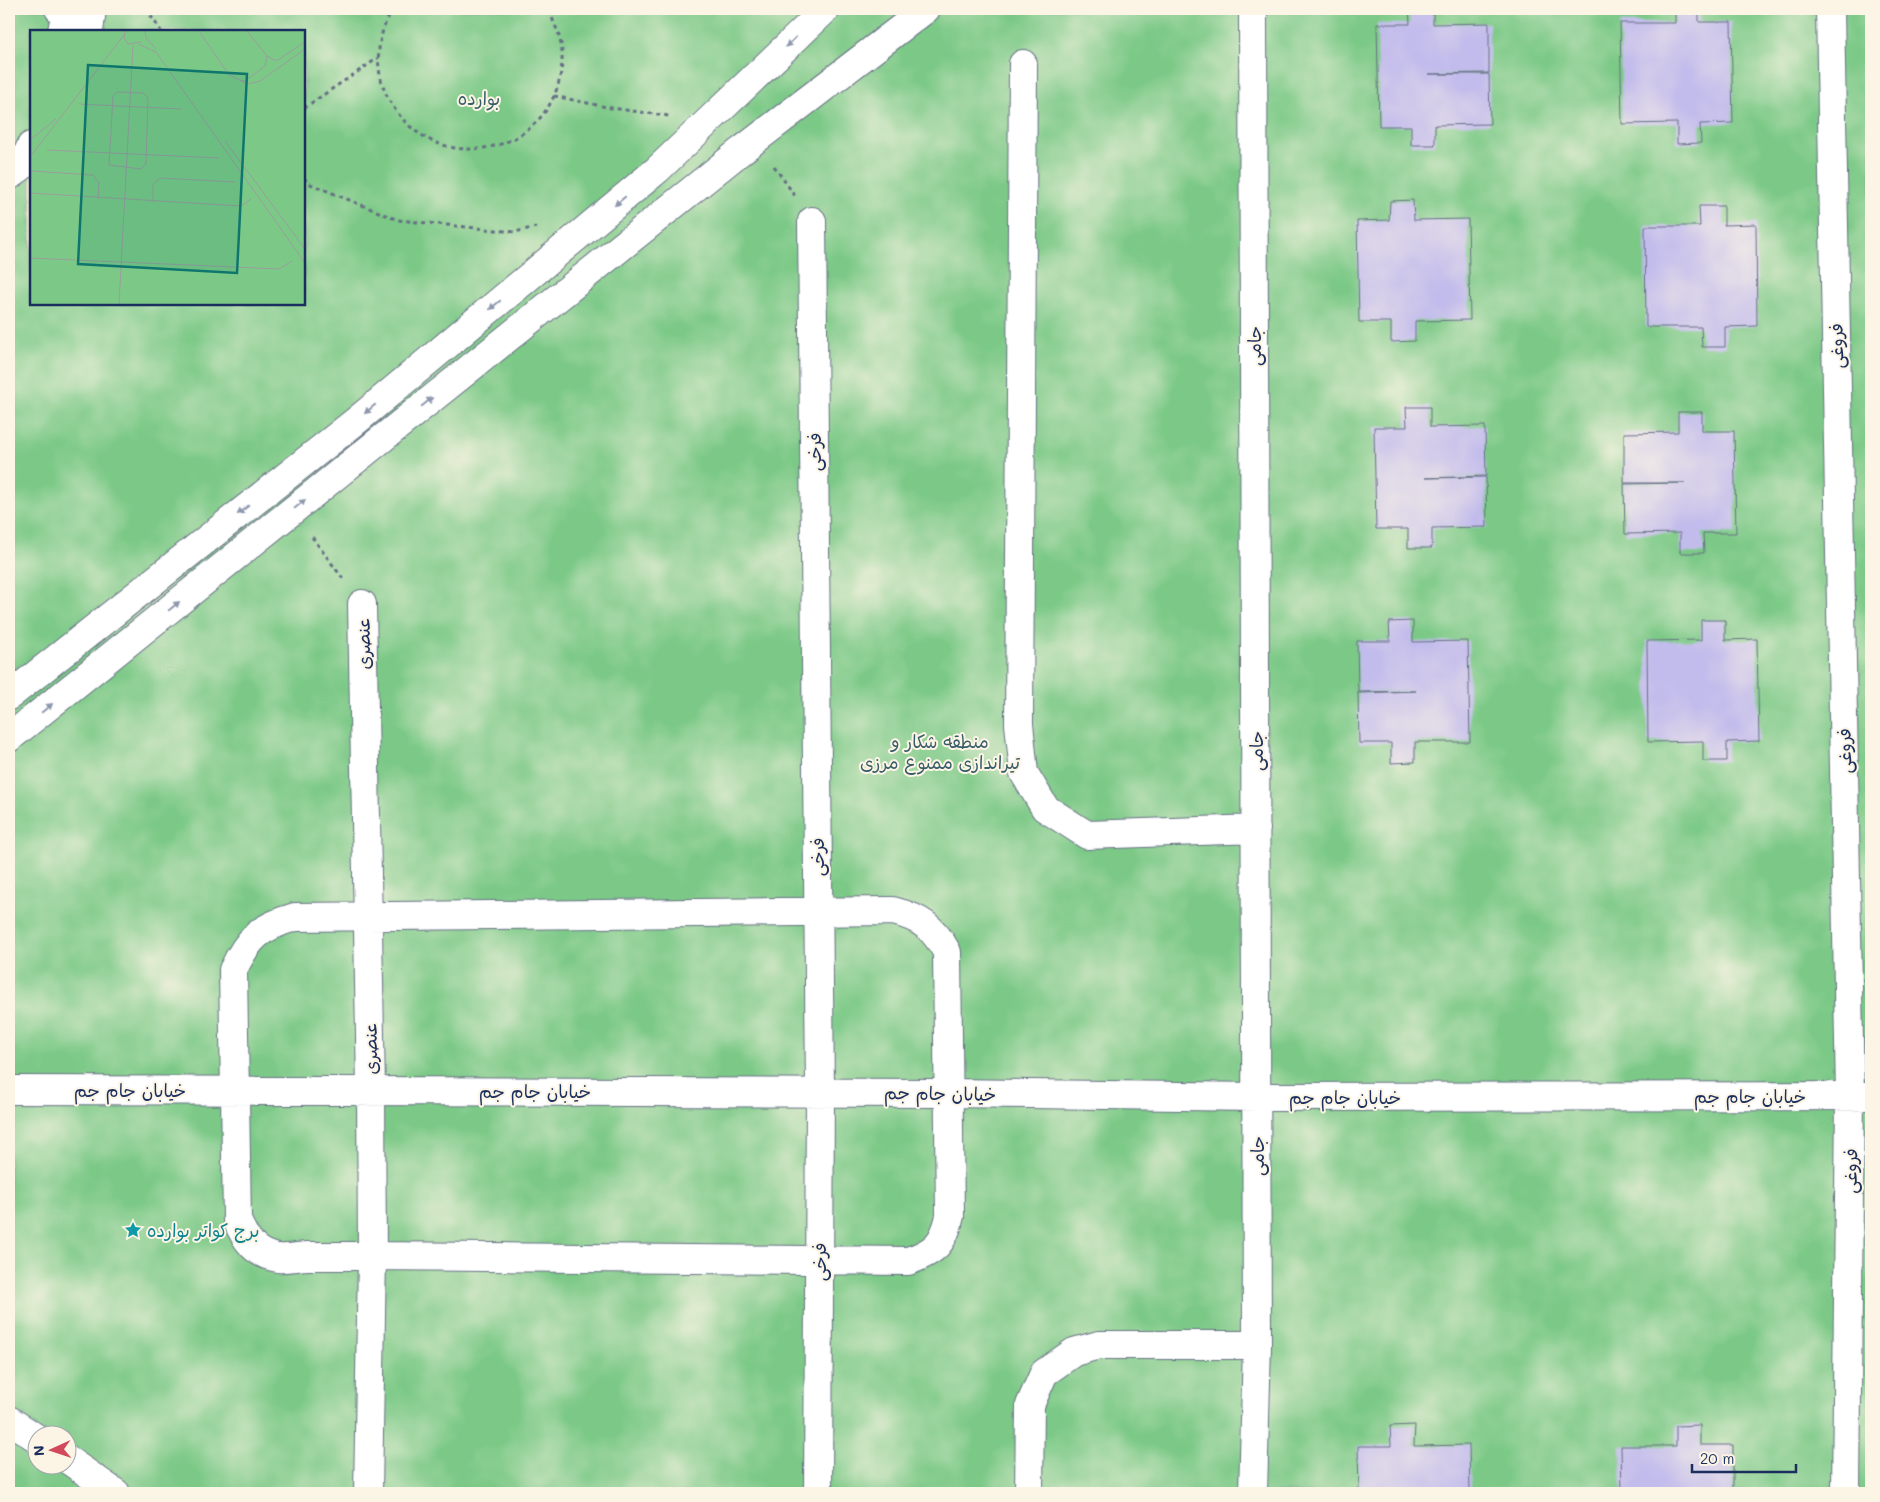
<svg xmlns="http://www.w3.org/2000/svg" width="1880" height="1502" viewBox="0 0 1880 1502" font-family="Mali,'Playpen Sans Arabic',sans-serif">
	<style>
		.green { fill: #7cc987; stroke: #4c7c72; fill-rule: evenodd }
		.building { fill: #c2bcec }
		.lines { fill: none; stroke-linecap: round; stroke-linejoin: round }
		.minor-casing { stroke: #656f83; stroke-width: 30 }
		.major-casing { stroke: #656f83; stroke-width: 30 }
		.path { stroke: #656f83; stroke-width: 3; stroke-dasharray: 4 4; stroke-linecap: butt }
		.minor { stroke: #fff; stroke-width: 28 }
		.major { stroke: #fff; stroke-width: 28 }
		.oneway { fill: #8d97ae }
		.labels { text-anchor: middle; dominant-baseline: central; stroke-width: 4; stroke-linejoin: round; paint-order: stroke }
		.park-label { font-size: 18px; fill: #385d6a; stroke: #fcf5e5 }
		.street-label { font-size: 18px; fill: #1b2f5e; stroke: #fcf5e5 }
		.culture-label { font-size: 18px; fill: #0d838f; stroke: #fcf5e5; text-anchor: start }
		.inset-road { fill: none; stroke: #9a9d9d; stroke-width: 1 }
		.view { fill: #0f766e; fill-opacity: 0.15; stroke: #0f766e; stroke-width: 2.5 }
		.inset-edge { fill: none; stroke: #1b2f5e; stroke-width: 2.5 }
	</style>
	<rect width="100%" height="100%" fill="#fcf5e5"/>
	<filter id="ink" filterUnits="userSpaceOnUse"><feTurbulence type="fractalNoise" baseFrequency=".02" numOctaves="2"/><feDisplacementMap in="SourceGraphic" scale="10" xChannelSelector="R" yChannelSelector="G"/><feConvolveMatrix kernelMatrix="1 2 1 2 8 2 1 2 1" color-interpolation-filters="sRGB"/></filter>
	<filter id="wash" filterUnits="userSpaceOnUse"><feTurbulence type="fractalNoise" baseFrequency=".0096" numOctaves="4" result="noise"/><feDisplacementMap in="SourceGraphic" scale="20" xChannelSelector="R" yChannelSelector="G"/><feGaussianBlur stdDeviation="1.12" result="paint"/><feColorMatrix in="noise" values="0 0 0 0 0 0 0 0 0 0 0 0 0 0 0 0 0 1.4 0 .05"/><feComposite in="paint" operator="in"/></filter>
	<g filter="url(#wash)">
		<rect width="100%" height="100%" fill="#eee6c7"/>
		<path class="green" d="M9,9H1871V1493H9ZM31,31H304V304H31ZM38,1434H68V1464H38Z"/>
		<g id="blocks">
			<path class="building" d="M1409,9H1433V24L1489,23V73L1429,74H1489L1490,124L1435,125V145H1411V126H1379L1377,24H1410Z
				M1675,9H1699V22H1731L1733,123L1700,124L1701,143L1677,144V123L1622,124L1620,23H1675Z
				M1413,200L1414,220L1468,219L1470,320L1415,321V341L1391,342V322H1359L1357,221L1389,220L1390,201Z
				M1699,206H1724V225L1756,224L1757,326L1725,327V347H1702L1701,327H1646L1645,226H1700Z
				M1406,407H1430V427L1485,426L1486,476L1425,478L1486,477L1487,527L1432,528V548H1408V529H1376L1374,427H1407Z
				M1678,412H1702V431H1734L1736,533H1703L1704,553H1680V533L1625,534L1624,484L1685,483H1624V433L1678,432Z
				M1701,620H1725V640L1757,639L1759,741L1727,742V761H1703V741L1648,742L1647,641L1701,640Z
				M1413,621V642L1468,641L1470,742H1415V762L1391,763V743H1359L1358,693L1416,691L1358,692L1357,641H1390L1389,622Z
				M1415,1425L1414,1446L1469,1445L1470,1493H1359L1358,1446H1391L1390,1426Z
				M1700,1425V1445H1733V1493H1622L1621,1446H1676V1426Z"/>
		</g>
	</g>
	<g filter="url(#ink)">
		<use href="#blocks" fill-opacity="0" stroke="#656f83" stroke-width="1"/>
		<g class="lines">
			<g class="minor-casing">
				<path id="minor" d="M1830,9L1850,1096L1846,1493
					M1023,64L1019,724L1024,773L1045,808L1087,835L1256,829
					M812,221L820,1092L818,1493
					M362,604L371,1090L372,1256L368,1493
					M893,911C921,918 933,927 947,952L950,1216C944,1243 935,1252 908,1261L372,1256C351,1256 330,1256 309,1256C299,1256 288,1259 278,1258C256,1255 245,1240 237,1220L233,970C248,938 260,927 295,917Z
					M9,1090L949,1093L1257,1097L1871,1096
					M9,1420L38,1439
					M68,1460L116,1493
					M1029,1493L1030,1405L1044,1373L1074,1352L1099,1345H1257
					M1253,1493L1257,1345L1253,9"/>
			</g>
			<g class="major-casing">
				<path id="major" d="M59,9L65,16L62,31
					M89,31L92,9
					M9,176L21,167L31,146
					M9,696L356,421L657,170L826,9
					M9,738L742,150L926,9"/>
			</g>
			<path class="path" d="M146,9L161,31
				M393,9C378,32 374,63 384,89C425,188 566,157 562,52C561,37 554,22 548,9
				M554,96L611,108L669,116
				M304,108L378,58
				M774,166L795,196
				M304,178L308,183L398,220L515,232L536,227
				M312,537L344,580
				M9,850L11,854L10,1059"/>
			<use href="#minor" class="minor"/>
			<use href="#major" class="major"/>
		</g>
		<defs><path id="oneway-solid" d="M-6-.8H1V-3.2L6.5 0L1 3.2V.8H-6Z" transform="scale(1.25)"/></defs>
		<g class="oneway">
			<use href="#oneway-solid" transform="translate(791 42) rotate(136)"/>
			<use href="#oneway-solid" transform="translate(620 201) rotate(140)"/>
			<use href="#oneway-solid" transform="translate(495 305) rotate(140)"/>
			<use href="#oneway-solid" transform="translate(427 402) rotate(-39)"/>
			<use href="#oneway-solid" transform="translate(370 409) rotate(140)"/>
			<use href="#oneway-solid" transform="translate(300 504) rotate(-39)"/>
			<use href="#oneway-solid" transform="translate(243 510) rotate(142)"/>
			<use href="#oneway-solid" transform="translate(174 606) rotate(-39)"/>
			<use href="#oneway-solid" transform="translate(47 708) rotate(-39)"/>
		</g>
	</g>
	<defs>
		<g id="sight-bare" transform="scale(1.35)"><path d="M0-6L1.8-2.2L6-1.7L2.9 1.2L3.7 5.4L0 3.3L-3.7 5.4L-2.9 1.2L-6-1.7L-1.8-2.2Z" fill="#0f9aa8" stroke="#fcf5e5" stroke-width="2.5" paint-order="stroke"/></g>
	</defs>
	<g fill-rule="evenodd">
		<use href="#sight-bare" x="133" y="1230"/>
	</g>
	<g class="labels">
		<g class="park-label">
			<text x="479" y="98">بوارده</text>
			<text x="940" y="741">منطقه شکار و<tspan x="940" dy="21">تیراندازی ممنوع مرزی</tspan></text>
		</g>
		<g class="street-label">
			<text transform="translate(1254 346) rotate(-90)">جامی</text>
			<text transform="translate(1836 346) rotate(-91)">فروغی</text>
			<text transform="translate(814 452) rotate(-90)">فرخی</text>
			<text transform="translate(363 644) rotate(-91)">عنصری</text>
			<text transform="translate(1256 751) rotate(-90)">جامی</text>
			<text transform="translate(1844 751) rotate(-91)">فروغی</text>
			<text transform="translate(817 857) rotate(-90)">فرخی</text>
			<text transform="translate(370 1049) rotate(-91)">عنصری</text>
			<text x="130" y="1090">خیابان جام جم</text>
			<text x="535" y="1091">خیابان جام جم</text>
			<text transform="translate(940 1093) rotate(1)">خیابان جام جم</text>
			<text x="1750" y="1096">خیابان جام جم</text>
			<text x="1345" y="1097">خیابان جام جم</text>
			<text transform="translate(1257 1156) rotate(-90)">جامی</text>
			<text transform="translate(1850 1171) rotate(-89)">فروغی</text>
			<text transform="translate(819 1262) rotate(-90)">فرخی</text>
		</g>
		<g class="culture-label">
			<text x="147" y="1230">برج کواتر بوارده</text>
		</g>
	</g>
	<g transform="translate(30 30)">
		<rect width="275" height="275" fill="#eee6c7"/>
		<path d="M0,1H275V274H0Z" fill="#7cc987"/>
		<path class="inset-road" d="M95,1L94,8L98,14L111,12M115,1L116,8L126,19M169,1L199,45L218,54L230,51L275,19M217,1L237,26L244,30H248L275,12M108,14L126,22L275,233M211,50L215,51L235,36L237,26M87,62L113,63L118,68L116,133L111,139L79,135L83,66ZM49,74L151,79M0,110L26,89M195,111L275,219M17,120L189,128M0,127L94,5M1,141L63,145L69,153L68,169M0,163L211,176L221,169M123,172V154L130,148L205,152M0,228L249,239L262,231M89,274L103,15"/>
		<path class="view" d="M58,35L217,44L207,243L48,234Z"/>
		<rect width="275" height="275" class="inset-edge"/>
	</g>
	<rect width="1880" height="1502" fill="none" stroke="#fcf5e5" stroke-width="30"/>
	<g transform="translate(52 1450) rotate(267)"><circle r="24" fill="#fcf5e5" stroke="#a2a6af"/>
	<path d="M0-4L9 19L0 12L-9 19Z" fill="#d1495b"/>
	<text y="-8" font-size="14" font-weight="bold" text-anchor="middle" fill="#1b2f5e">N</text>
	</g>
	<path d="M1692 1464v8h104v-8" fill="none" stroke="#1b2f5e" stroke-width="2.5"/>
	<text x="1700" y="1464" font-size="15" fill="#1b2f5e" stroke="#fcf5e5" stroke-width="4" paint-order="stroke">20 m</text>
</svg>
